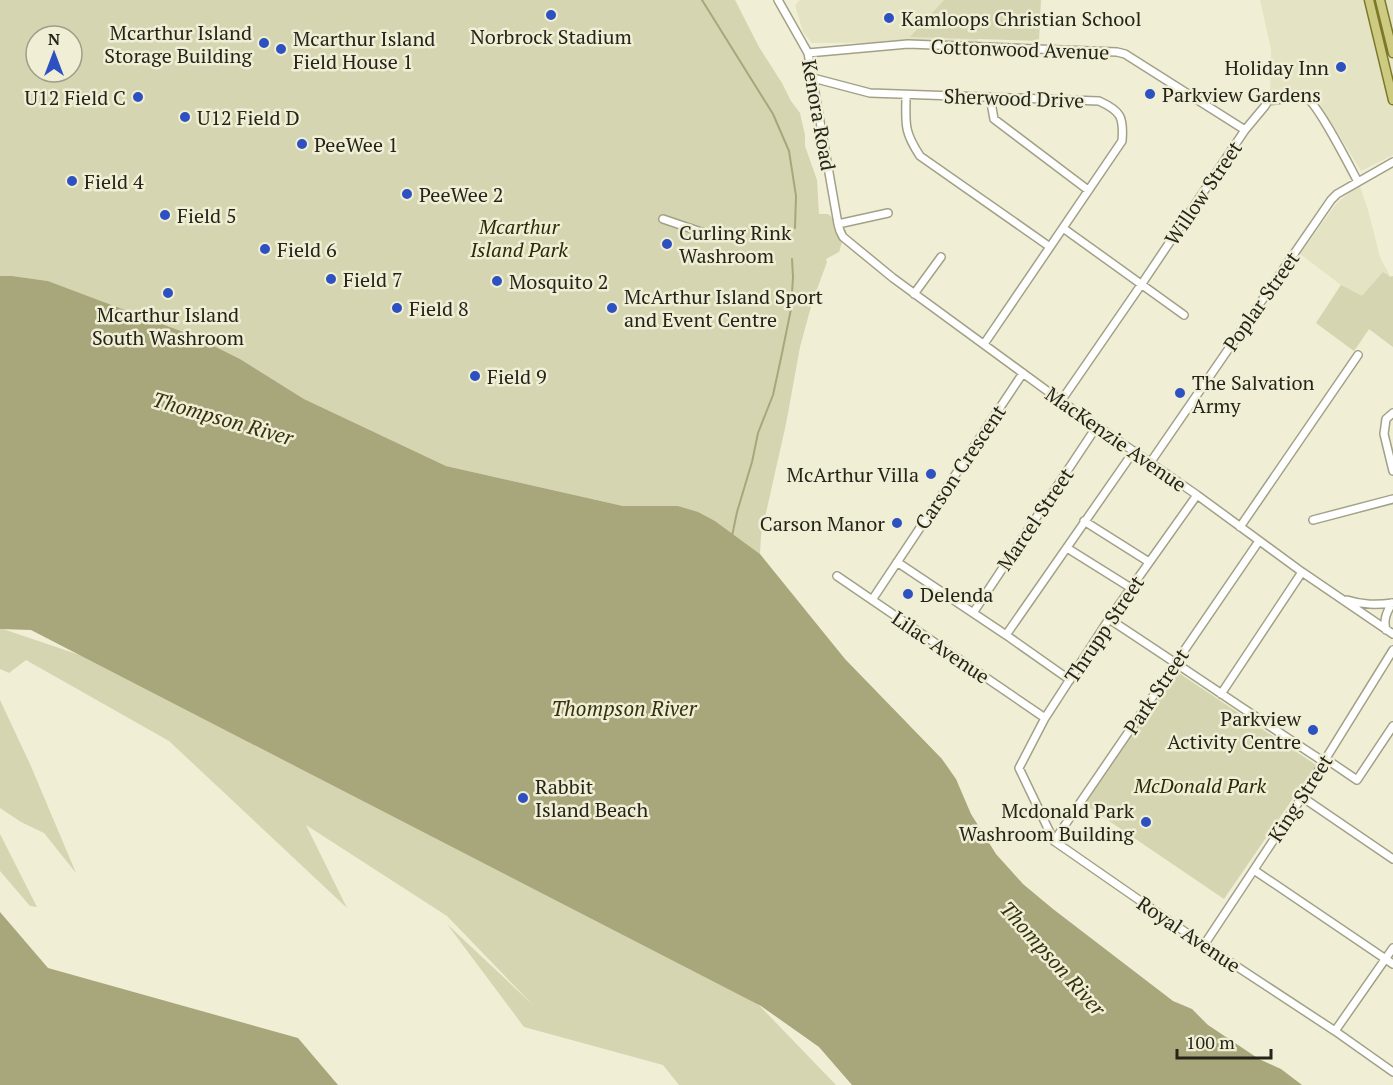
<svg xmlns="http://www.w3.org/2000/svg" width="1393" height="1085" viewBox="0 0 1393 1085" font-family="'PT Serif',serif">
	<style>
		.built { fill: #e4e3c3 }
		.green { fill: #d5d5b1; fill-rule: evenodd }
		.water { fill: #a8a67b }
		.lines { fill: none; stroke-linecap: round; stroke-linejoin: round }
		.stream { stroke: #a8a67b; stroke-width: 2 }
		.minor-casing { stroke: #a2a188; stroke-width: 10 }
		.major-casing { stroke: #7c7828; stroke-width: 11 }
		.minor { stroke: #fff; stroke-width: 7 }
		.major { stroke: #cdca82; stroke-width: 8 }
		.poi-dot { fill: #2e51c1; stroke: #f0efd5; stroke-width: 2 }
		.labels { text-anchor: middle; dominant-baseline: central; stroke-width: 5; stroke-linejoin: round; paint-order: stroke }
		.poi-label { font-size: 20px; fill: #24241a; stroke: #f0efd5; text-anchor: start }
		.street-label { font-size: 20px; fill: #24241a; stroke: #f0efd5 }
		.park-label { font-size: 20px; font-style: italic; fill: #2c2a06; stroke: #f0efd5 }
		.water-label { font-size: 21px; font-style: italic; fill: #34320e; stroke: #f0efd5 }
	</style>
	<rect width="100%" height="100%" fill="#f0efd5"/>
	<path class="built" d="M800,0H979L978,42L812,43L803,32L795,5Z
		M1260,0H1393V155L1361,171L1312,91L1270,96L1271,49Z
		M1359,184L1368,210L1380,257L1390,276H1393V347L1369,329L1354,351L1316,323L1341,285L1300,254L1336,204Z"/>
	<path class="green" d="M0,0H735L759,47L782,83L791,101L800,113L805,135V146L817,180L819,214H828L846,230L839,252L826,259L827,262L812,303L800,347L786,424L761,535L760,554L715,521L678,506H623L446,466L304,399L240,359L194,336L48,281L12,276H0ZM36,36H72V72H36Z
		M944,0H1041L1039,41L910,37Z
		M1383,272L1390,277L1393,276V347L1369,329L1354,351L1316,323L1341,285L1362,296Z
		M0,628L121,669L676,919L836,1085H679L663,1065L524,1027L447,924L533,1005L447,916L306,825L347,908L169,741L26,660L9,673L0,669Z
		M1176,671L1316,765L1224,899L1084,804Z
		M0,700L30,764L76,873L44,833L21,822L0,808Z
		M0,834L37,907L30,906L0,871Z"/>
	<path class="water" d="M0,276H12L48,281L194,336L240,359L304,399L446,466L623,506H678L698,512L715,521L760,554L845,659L942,759L956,779L971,814L996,854L1023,884L1053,909L1173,1001L1192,1009L1208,1025L1259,1059L1281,1069L1302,1085H852L819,1047L761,1006L31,630L0,629Z
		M0,912L48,968L298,1038L338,1085H0Z"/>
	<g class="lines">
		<path class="stream" d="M702,0L773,114L789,151L796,196L795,228
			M732,536L737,512L752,462L758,433L773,395L781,358L791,309L793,277L792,259"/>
		<g class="minor-casing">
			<path id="minor" d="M778,0L808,53L838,224L840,231L843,237L893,278L1061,401L1197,495L1302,572L1393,634
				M808,53L908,44L1117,52L1125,54L1245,130
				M813,78L870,93L1099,101C1121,111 1124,117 1122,141L984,344
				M906,95C906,124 903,130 920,156L1050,247
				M990,97L994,119L1088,190
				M663,219L707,234
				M838,224L888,213
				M1063,228L1184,315
				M914,294L941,257
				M1061,401L1141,285L1245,130L1265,106L1268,101C1278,100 1297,95 1306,98C1317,102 1350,167 1358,182
				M1393,413L1386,419L1384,434L1393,471
				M1150,463L1331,200L1337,194L1393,162
				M1197,495L1109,619L1045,718L1019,768L1054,841L1204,945L1335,1031L1393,1072
				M1313,520L1393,499
				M1084,521L1149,562
				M1240,527L1358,355
				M1067,548L1131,588
				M897,562L1006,635L1070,680
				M837,576L1045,718
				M872,600L1023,373
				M1347,600C1363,605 1376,605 1393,603
				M973,613L1097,426
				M1109,619C1181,666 1252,715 1324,762
				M1386,630C1383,619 1387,612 1392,603
				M1006,635L1134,451
				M1221,694L1302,572
				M1326,759L1357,780L1393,726
				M1302,797L1393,859
				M1054,841L1259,541
				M1254,870L1393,964
				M1204,945L1302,797L1393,650
				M1335,1031L1393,948"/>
		</g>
		<g class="major-casing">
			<path id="major" d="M1369,0L1393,100
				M1380,0L1393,53"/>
		</g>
		<use href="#minor" class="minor"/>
		<use href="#major" class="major"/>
	</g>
	<g class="poi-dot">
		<circle cx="551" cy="15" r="6"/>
		<circle cx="889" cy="18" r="6"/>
		<circle cx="264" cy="43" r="6"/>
		<circle cx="281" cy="49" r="6"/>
		<circle cx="1341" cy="67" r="6"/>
		<circle cx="1150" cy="94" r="6"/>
		<circle cx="138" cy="97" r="6"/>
		<circle cx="185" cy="117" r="6"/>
		<circle cx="302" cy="144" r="6"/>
		<circle cx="72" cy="181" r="6"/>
		<circle cx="407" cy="194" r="6"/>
		<circle cx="165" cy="215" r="6"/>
		<circle cx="667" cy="244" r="6"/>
		<circle cx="265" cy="249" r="6"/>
		<circle cx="331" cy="279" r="6"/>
		<circle cx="497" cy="281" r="6"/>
		<circle cx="168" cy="293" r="6"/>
		<circle cx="397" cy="308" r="6"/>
		<circle cx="612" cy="308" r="6"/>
		<circle cx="475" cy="376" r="6"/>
		<circle cx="1180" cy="393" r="6"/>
		<circle cx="931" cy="474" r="6"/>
		<circle cx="897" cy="523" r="6"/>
		<circle cx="908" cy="594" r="6"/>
		<circle cx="1313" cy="730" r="6"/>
		<circle cx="523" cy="798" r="6"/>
		<circle cx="1146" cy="822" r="6"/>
	</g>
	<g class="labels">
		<g class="poi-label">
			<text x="901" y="18">Kamloops Christian School</text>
			<text x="252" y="32" text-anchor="end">Mcarthur Island<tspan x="252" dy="23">Storage Building</tspan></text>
			<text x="551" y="36" text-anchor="middle">Norbrock Stadium</text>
			<text x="293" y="38">Mcarthur Island<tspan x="293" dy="23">Field House 1</tspan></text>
			<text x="1329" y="67" text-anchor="end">Holiday Inn</text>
			<text x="1162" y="94">Parkview Gardens</text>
			<text x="126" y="97" text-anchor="end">U12 Field C</text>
			<text x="197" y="117">U12 Field D</text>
			<text x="314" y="144">PeeWee 1</text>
			<text x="84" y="181">Field 4</text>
			<text x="419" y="194">PeeWee 2</text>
			<text x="177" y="215">Field 5</text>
			<text x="679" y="232">Curling Rink<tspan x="679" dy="23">Washroom</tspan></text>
			<text x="277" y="249">Field 6</text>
			<text x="343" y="279">Field 7</text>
			<text x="509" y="281">Mosquito 2</text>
			<text x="624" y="296">McArthur Island Sport<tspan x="624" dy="23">and Event Centre</tspan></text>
			<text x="409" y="308">Field 8</text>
			<text x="168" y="314" text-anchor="middle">Mcarthur Island<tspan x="168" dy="23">South Washroom</tspan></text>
			<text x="487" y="376">Field 9</text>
			<text x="1192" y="382">The Salvation<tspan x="1192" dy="23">Army</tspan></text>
			<text x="919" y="474" text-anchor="end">McArthur Villa</text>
			<text x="885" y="523" text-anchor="end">Carson Manor</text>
			<text x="920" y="594">Delenda</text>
			<text x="1301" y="718" text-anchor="end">Parkview<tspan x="1301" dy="23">Activity Centre</tspan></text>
			<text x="535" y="786">Rabbit<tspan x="535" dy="23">Island Beach</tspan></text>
			<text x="1134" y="810" text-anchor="end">Mcdonald Park<tspan x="1134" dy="23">Washroom Building</tspan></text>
		</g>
		<g class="street-label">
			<text transform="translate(1020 49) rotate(2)">Cottonwood Avenue</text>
			<text transform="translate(1014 98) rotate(2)">Sherwood Drive</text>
			<text transform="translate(819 115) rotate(80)">Kenora Road</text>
			<text transform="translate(1203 193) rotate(-56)">Willow Street</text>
			<text transform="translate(1261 301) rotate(-55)">Poplar Street</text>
			<text transform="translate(1116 439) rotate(35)">MacKenzie Avenue</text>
			<text transform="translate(960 467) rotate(-56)">Carson Crescent</text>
			<text transform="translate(1035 519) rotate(-56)">Marcel Street</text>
			<text transform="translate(1104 629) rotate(-56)">Thrupp Street</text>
			<text transform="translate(941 647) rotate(34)">Lilac Avenue</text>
			<text transform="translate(1156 691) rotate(-56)">Park Street</text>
			<text transform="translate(1300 798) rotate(-57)">King Street</text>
			<text transform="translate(1189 934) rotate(34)">Royal Avenue</text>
		</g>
		<g class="park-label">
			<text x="519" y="226">Mcarthur<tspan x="519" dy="23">Island Park</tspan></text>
			<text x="1200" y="785">McDonald Park</text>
		</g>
		<g class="water-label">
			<text transform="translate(223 418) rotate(16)">Thompson River</text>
			<text x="624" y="708">Thompson River</text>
			<text transform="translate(1053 958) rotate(48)">Thompson River</text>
		</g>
	</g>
	<g transform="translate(54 54)"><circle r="28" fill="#f0efd5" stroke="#9e9e8a" stroke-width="1.5"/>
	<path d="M0-4.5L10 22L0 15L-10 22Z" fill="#2e51c1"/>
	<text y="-9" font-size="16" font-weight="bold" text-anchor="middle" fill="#24241a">N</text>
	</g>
	<path d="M1177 1049v9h94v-9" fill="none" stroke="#24241a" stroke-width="3"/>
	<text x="1186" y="1049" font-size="18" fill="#24241a" stroke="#f0efd5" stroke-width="4.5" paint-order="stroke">100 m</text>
</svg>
